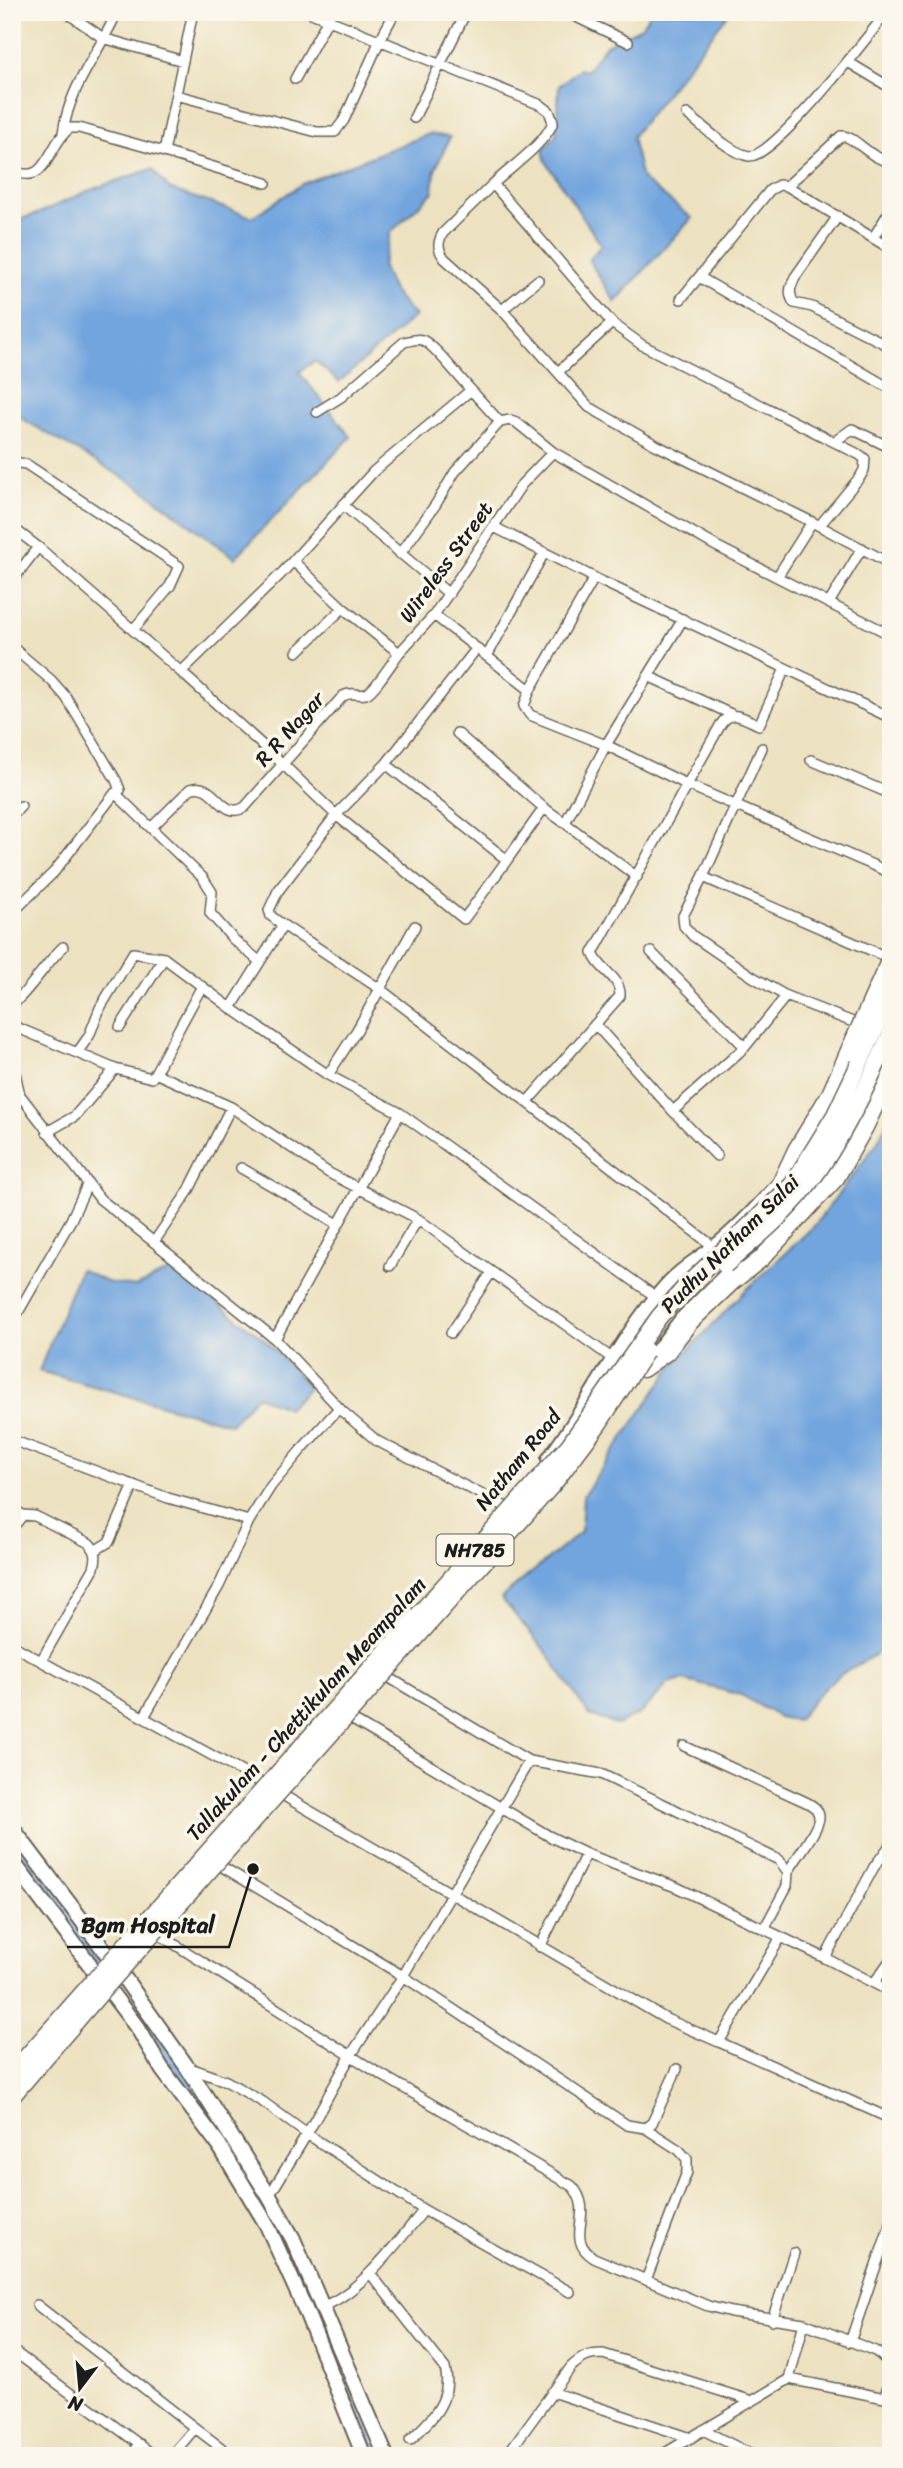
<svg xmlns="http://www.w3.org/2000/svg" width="903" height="2468" viewBox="0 0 903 2468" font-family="Sriracha,sans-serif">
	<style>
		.water { fill: #72a5de; stroke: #47607d; stroke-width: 2 }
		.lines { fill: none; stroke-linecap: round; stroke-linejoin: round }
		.canal { stroke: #72a5de; stroke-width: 12 }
		.minor-casing { stroke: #656155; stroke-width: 12 }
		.secondary-casing { stroke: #656155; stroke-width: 16 }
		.primary-casing { stroke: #656155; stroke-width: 18 }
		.trunk-casing { stroke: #656155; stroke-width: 19 }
		.minor { stroke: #fff; stroke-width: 9 }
		.secondary { stroke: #fff; stroke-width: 12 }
		.primary { stroke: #fff; stroke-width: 14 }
		.trunk { stroke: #fff; stroke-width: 16 }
		.trunk-bridge-casing { stroke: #656155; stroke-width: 19; stroke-linecap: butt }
		.trunk-bridge { stroke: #fff; stroke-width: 16 }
		.labels { text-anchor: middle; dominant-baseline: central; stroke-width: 7; stroke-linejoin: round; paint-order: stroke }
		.shield { fill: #fbf7ec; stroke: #5f5e5a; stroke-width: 2 }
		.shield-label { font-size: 19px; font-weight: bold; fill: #1c1c1c }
		.street-label { font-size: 21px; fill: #1c1c1c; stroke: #fbf7ec }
		.leader { fill: none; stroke: #1c1c1c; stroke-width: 2.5 }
		.callout-dot { fill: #1c1c1c; stroke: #fbf7ec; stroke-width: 2.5 }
		.callout-label { font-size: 23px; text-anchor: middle; font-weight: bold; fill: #1c1c1c; stroke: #fbf7ec; stroke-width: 7; stroke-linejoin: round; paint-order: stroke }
	</style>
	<rect width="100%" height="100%" fill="#fbf7ec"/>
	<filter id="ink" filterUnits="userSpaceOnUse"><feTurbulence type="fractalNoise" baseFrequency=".0143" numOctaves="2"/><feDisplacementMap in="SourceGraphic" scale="14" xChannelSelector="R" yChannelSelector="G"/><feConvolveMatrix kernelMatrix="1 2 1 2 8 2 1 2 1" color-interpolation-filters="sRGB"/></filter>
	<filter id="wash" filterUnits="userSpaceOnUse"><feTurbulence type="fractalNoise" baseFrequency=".00686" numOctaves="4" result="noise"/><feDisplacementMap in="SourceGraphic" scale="28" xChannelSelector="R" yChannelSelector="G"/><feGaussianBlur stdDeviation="1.57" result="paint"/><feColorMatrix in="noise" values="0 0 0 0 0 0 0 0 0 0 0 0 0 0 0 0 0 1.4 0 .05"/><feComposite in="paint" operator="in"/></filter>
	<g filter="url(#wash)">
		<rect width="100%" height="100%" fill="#ece1c0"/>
		<path class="water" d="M651,12H730L632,137L642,179L692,218L615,302L589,260L601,245L545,160L543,149L556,135L559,86L579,69L586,71L606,45L641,27Z
			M429,134L450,137L435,170L433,192L391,232L382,266L394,293L415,316L339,382L315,361L299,372L351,437L235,558L141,488L12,413V222L39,213L90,190L152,169L169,189L252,217L304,183Z
			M891,1114V1644C876,1656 859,1663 843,1673C825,1684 810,1704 797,1721L779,1717L741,1695L683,1680L668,1684L641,1713L617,1725L589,1715L547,1653L501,1598L581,1532L583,1496L672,1367L745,1291L814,1226L877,1143Z
			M80,1269L106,1282L136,1287L173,1269L264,1339L310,1387L288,1408L256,1396L231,1424L39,1371Z"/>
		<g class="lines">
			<path class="canal" d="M12,1842L91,1947L94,1957
				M126,1997L226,2139
				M305,2284L374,2456"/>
		</g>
	</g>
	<g filter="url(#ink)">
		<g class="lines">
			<g class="minor-casing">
				<path id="minor" d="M66,12L103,38L183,61
					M193,12L164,152L266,183
					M309,12L541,105L549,111L553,122C545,144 510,168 493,184L612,323L642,345L860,455L865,459L864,470L860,477L820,525
					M566,12L628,42
					M848,62L891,88
					M295,79L332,12
					M176,95L317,132H335L344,120L380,40L395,12
					M687,114C703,126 730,153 749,156C772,160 870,34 887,12
					M414,118L466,12
					M63,133C69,87 99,53 117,12
					M12,170C48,188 47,145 70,128H79L164,152
					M493,184L443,233C437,243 438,249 444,258L502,310L589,407L656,445L812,522
					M787,186L891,249
					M838,216L795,277C790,288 788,293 794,303L812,307L891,347
					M873,238L891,209
					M699,277L891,389
					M681,299L770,190L779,185L787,186L841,136C855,135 869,159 891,162
					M502,310L538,280
					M558,372L612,323
					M317,412L341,397L404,342C410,341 416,338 422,340C433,343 461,380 471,390
					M834,442L852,429L891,448
					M12,462L26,464L179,566L170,586L133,630
					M343,505L449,594
					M12,527L38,547L12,581
					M494,527L603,582L891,718
					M38,547L181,672L282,573L374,471L471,390L500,422L510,420L516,422L553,452L716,546L777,577
					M400,554L436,504L455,472L500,422
					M293,561L343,608
					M891,564L812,522L777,577L891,635
					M829,603L862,548
					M434,615L530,690L524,706L530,715L606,745L688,785L891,873
					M12,647L51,680L66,697L116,780L120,790L115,793
					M477,648L386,764L507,860L544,808L565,823L606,745L683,619
					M297,652L343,608L399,653L434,615L522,484L553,452
					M487,656L544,553
					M181,672L270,752L336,815L464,919L507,860
					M648,676L731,714
					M530,690L594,578
					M457,733L544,808
					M762,748L703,877L891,959
					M811,760L891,794
					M386,764L336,815L278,891L269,910L271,916L283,925L380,989L527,1102
					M12,816L21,806
					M565,823L637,877
					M151,828L203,878L212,892L210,913L233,939L259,961
					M703,877L683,916L684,926L693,936L753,977L786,996L863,1026
					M12,913L54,872L115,793L151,828L190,789C215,779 221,822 245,807L343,696C352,691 358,696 366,694C374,691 393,661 399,653
					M283,925L231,1008L328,1075L400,1113L275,1339L343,1412L377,1441L514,1511
					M12,1005C32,988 44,965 63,947
					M12,1023L18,1028L115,1069L152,1078L155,1073L231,1107L329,1173L418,1219L613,1359
					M595,1024L673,1111L745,1047L651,952
					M120,1027L164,958L231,1008
					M745,1047L786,996
					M77,1053L89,1036L100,1008L133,953L164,958
					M12,1060L20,1095L100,1199L275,1339
					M155,1073L201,988
					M328,1075L357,1030L415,926
					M673,1111L717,1156
					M400,1113L656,1297
					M47,1132L75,1116L115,1069
					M241,1168L338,1224
					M154,1242L188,1192L231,1107
					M714,1247L527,1102L620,996C621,976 599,971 593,953L721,724C732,708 745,719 759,725L785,669
					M390,1266L418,1219
					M12,1323L71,1220L88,1183
					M451,1333L491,1273
					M12,1440L168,1498L249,1521
					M12,1509L23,1515
					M12,1528L23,1515L35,1516L89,1543C97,1552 97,1557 94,1568L41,1661
					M96,1550L109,1542L134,1485
					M12,1645L262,1783L666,2019L719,2042L781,1937
					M388,1677L529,1761
					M144,1717L219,1586L249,1521L271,1486L301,1450L339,1408
					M351,1719L549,1836L586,1854L676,1887L825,1958L874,1867L891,1844
					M684,1746L808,1803C813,1806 818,1809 819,1816C820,1829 795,1859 788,1872
					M221,1866L403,1976L627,2125L645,2128L652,2123L677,2069
					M160,1935L375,2071L572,2186C597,2214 562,2237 594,2258L708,2306L731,2312L804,2323L875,2351C897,2364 889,2377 885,2398L891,2402
					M540,1947L586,1854
					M825,1958L891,1992
					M874,1983L891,1959
					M719,2042L891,2119
					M189,2068L226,2081L263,2102L307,2134L424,2210L570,2292
					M645,2128L679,2150L687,2159V2172L646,2280
					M269,2196L307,2134L351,2055L403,1976L529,1761L601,1774L779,1860L788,1872L787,1886L764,1929
					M370,2273L445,2368C453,2399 432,2420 410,2440
					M37,2305L195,2428
					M321,2307C360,2294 398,2241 424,2210
					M772,2320L794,2253
					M850,2342L891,2222
					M12,2350L155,2456
					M789,2379L885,2398
					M552,2392L691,2438
					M703,2430L755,2456
					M131,2456L140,2444
					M171,2456L195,2428L232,2456
					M506,2456L571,2367C582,2357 589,2354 603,2354L752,2401
					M660,2456L789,2379L804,2323"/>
			</g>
			<g class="secondary-casing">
				<path id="secondary" d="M858,1120L891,1055
					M820,1179L843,1145
					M648,1362L682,1318L736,1264
					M548,1459C590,1404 619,1337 666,1285C682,1267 698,1259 716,1245C741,1226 766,1196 789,1173"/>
			</g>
			<g class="primary-casing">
				<path id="primary" d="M12,1828L108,1955L187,2067L269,2196L293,2239L386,2456
					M12,1861L139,2030L162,2069L219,2145L267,2225L305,2309L364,2456"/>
			</g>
			<g class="trunk-casing">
				<path id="trunk" d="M782,1180L796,1150L830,1094L848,1053
					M643,1369L667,1352L690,1322L732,1282L761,1259L836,1178L865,1127L891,1072"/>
			</g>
			<use href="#minor" class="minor"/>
			<use href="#secondary" class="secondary"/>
			<use href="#primary" class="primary"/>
			<use href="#trunk" class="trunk"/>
			<g class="trunk-bridge-casing">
				<path id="trunk-bridge" d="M848,1053L891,957
					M725,1265C753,1241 784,1216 807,1186C842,1141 867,1086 891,1034
					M12,2073L569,1445L659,1317L687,1285L792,1185L835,1115L891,996
					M12,2096L103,1990L554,1483L597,1426L646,1351"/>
			</g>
			<use href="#trunk-bridge" class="trunk-bridge"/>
		</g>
	</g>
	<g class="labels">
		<rect class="shield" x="436.5" y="1534.5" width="77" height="31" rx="5"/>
		<g class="shield-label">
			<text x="475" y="1550">NH785</text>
		</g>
		<g class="street-label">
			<text transform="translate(446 562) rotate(-54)">Wireless Street</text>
			<text transform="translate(290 729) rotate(-48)">R R Nagar</text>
			<text transform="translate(730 1244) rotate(-45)">Pudhu Natham Salai</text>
			<text transform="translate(518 1460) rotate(-51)">Natham Road</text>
			<text transform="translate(306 1709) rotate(-48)">Tallakulam - Chettikulam Meampalam</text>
		</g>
	</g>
	<path class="leader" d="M253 1869L229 1947H67"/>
	<circle class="callout-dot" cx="253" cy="1869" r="7"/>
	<g class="callout-label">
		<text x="148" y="1933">Bgm Hospital</text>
	</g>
	<rect width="903" height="2468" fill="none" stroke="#fbf7ec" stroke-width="42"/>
	<g transform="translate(80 2388) rotate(196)" stroke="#fbf7ec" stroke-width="5" paint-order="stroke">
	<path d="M0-5L12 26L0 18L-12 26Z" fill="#1c1c1c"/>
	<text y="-10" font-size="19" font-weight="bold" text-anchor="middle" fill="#1c1c1c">N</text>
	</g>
</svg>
